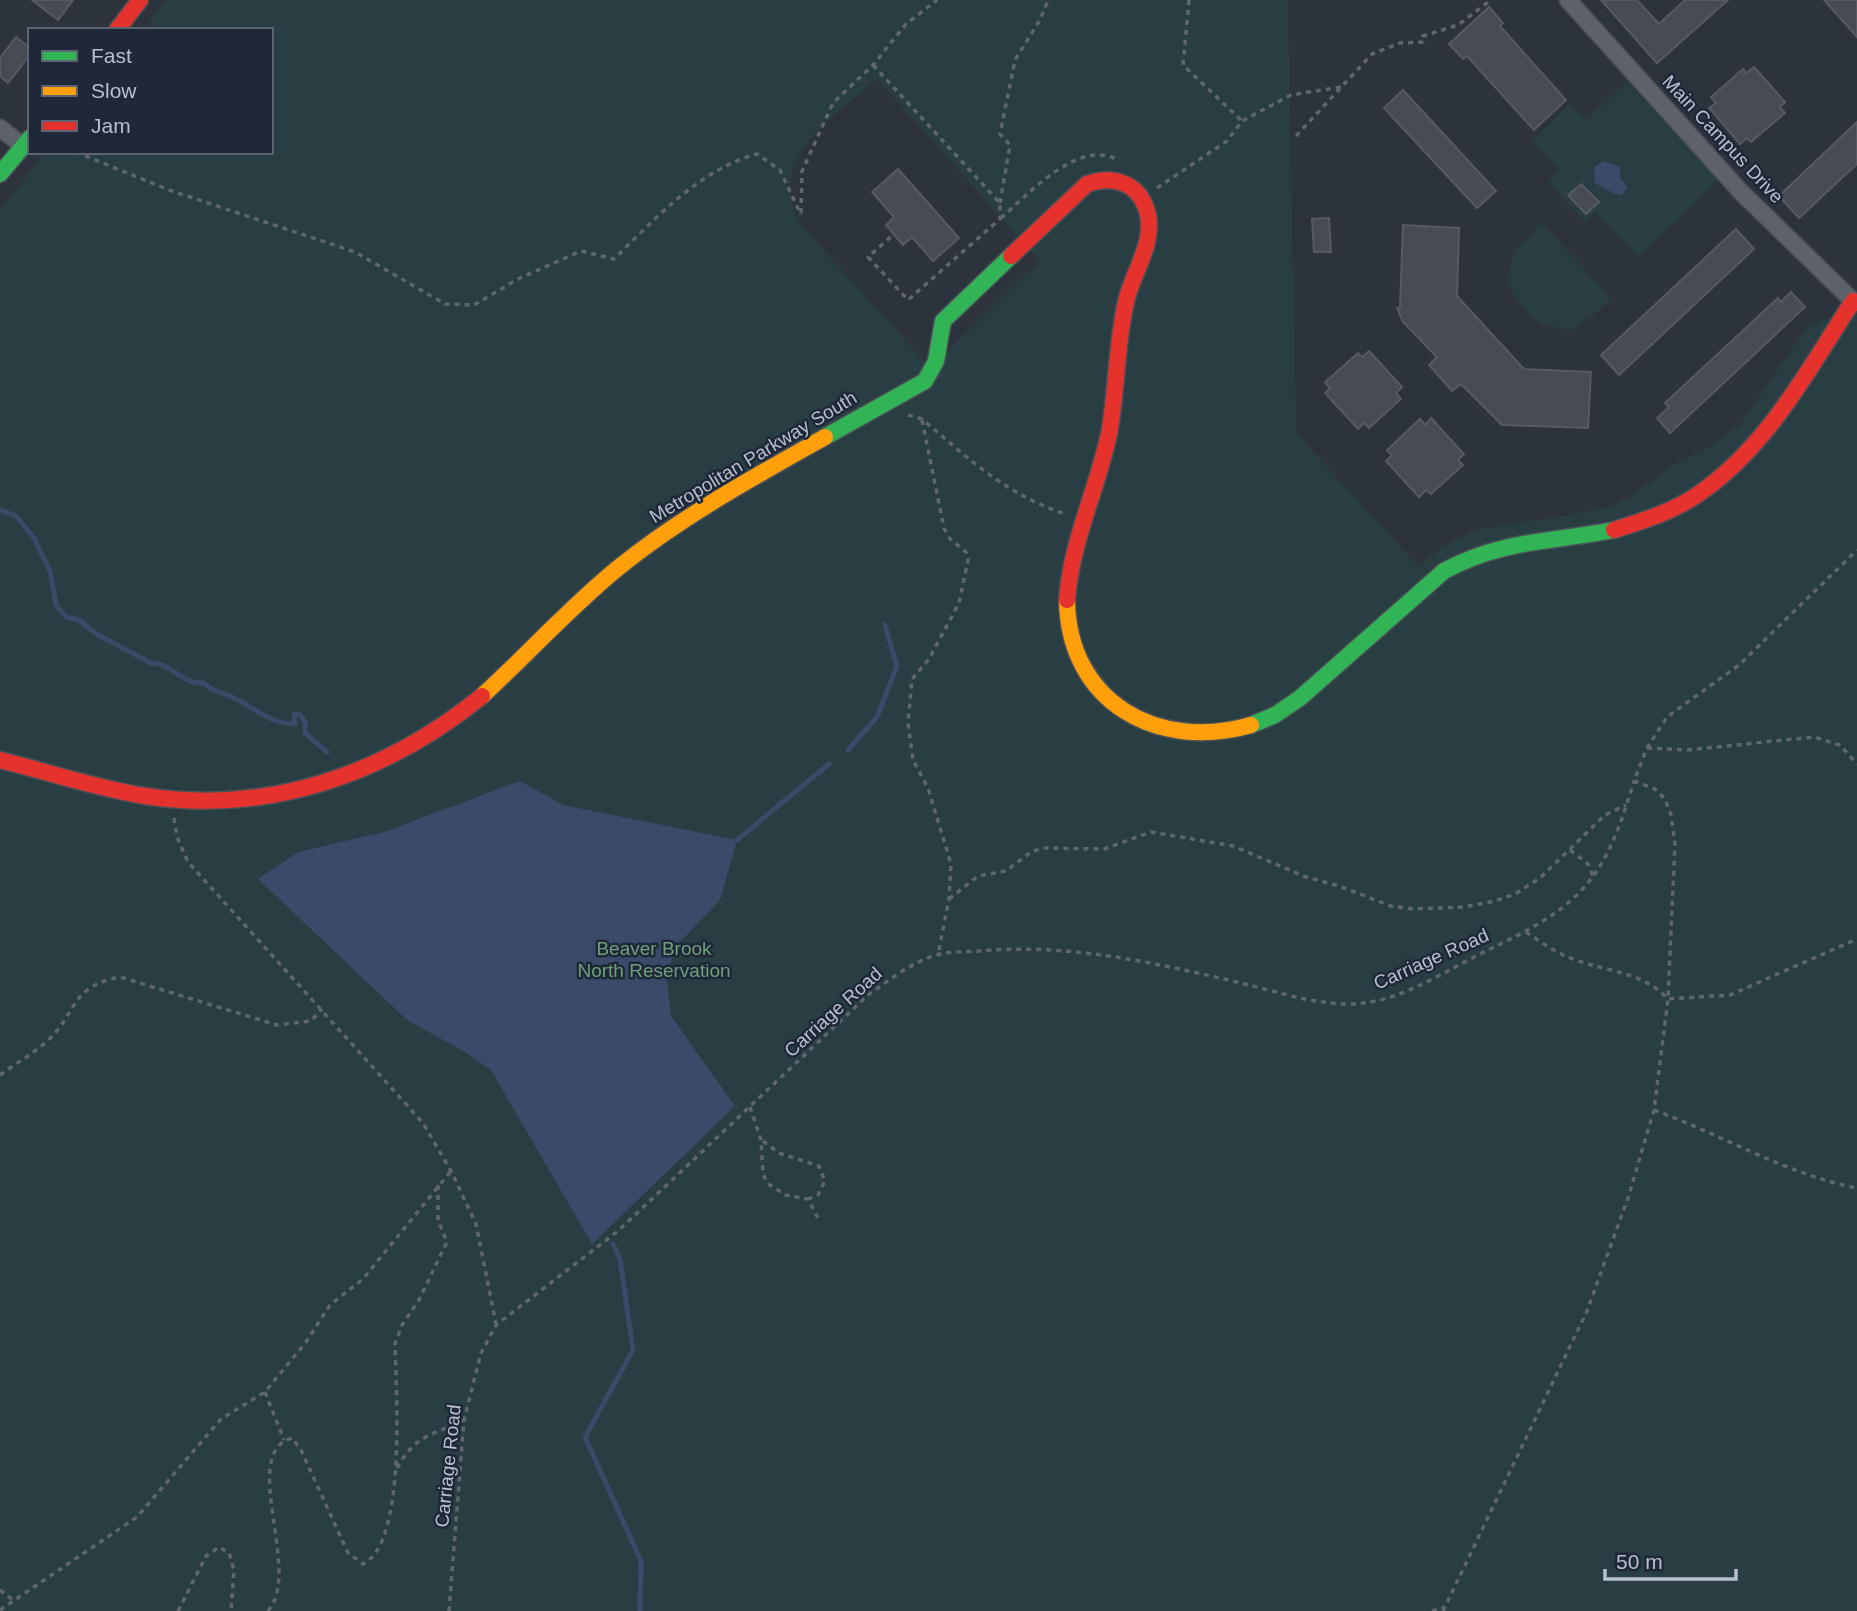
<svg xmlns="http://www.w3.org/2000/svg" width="1857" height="1611" viewBox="0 0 1857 1611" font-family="Helvetica,sans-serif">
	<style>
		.green { fill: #293e43; fill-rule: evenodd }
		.water { fill: #3a4b69 }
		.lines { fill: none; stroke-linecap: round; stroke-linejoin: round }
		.stream { stroke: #3a4b69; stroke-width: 5 }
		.building { fill: #464b54; stroke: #555a64; stroke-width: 2 }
		.street-casing { stroke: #4b4f57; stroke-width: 19 }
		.fast-casing { stroke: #4b4f57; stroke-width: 19 }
		.slow-casing { stroke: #4b4f57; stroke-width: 19 }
		.jam-casing { stroke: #4b4f57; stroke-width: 19 }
		.path { stroke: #60666e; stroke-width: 3.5; stroke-dasharray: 5 5; stroke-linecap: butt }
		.street { stroke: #5d616a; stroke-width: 16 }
		.fast { stroke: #30b455; stroke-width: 16 }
		.slow { stroke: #ff9f0a; stroke-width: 16 }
		.jam { stroke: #e5322d; stroke-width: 16 }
		.labels { text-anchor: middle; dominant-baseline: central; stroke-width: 5; stroke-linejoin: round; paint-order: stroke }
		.street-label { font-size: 19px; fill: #b8bfcd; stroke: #1f2838 }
		.park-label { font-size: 19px; fill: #6e9f7b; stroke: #1f2838 }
	</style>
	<rect width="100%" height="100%" fill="#2d333d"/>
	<path class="green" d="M166,0H1288L1296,433L1418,566L1444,546L1480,529L1569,515L1613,506L1627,499L1678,462L1710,447L1740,425L1809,324L1857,313V1611H0V210L46,152H271V30H143ZM877,79L1040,261L930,368L800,224C766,156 832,119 877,79Z
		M1627,82L1719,180L1638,257L1595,212L1585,222L1548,182L1560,170L1532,141L1570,104L1586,120Z
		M1542,223L1611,298L1597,312L1571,330C1531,325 1526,315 1507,282L1514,251Z"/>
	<path class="water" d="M1604,161L1620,167V177L1627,187L1622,195L1615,194L1595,183L1594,167Z
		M520,781L563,805L737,840L720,900L679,943L666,973L671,1016L735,1106L592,1244L491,1070L465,1052L407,1020L258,879L298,852L384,832Z"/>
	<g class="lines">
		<path class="stream" d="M0,510L16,516L34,538L50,571L56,605L66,617L79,620L98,635L151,663C170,662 183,685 204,683C214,693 222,692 234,698C254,708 271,724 295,724L294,714L300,715L305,722V733L327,752
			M848,750L877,717L897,666L885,625
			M737,840L829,764
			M613,1244L620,1259L633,1350L585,1437L641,1561L640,1611"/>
	</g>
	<path class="building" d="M32,0H73L58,20Z
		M1601,0H1637L1659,24L1685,0H1728L1657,63Z
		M1824,0H1857V37Z
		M1489,7L1503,23L1500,26L1566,100L1534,130L1467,56L1463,59L1449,44Z
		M16,37L30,48V55L8,83L0,76V58Z
		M1754,67L1785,102L1780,107L1785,113L1751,142L1747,138L1740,144L1709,108L1716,103L1711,97L1743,69L1746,73Z
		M1403,90L1496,191L1477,208L1384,108Z
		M1857,122V164L1799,218L1779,196Z
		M898,169L959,238L933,261L912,237L903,245L886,225L894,217L872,192Z
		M1581,184L1599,202L1586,214L1568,195Z
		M1329,218L1331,252H1314L1312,219Z
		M1403,225L1459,228L1457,296L1524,369L1591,372L1588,428L1502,425L1461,384L1452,391L1429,365L1437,357L1403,322L1397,308L1400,307Z
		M1736,229L1754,249L1619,375L1601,355Z
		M1791,292L1805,307L1670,433L1657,418L1669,407L1665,403L1778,298L1781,302Z
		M1369,351L1402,387L1396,393L1401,399L1369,428L1364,423L1358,429L1325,393L1330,388L1325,382L1358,353L1362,357Z
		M1431,418L1464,454L1458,460L1463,465L1431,494L1426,490L1419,497L1386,461L1392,455L1387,450L1420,419L1425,425Z"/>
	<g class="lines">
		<g class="street-casing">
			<path id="street" d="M1568,0L1741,192L1853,301
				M0,128L23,146"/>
		</g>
		<g class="fast-casing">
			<path id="fast" d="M0,174L30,138
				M825,437L925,381L936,361L943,321L1011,256
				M1251,725L1275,715L1300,698L1444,571C1500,540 1552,542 1614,530"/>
		</g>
		<g class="slow-casing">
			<path id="slow" d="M1067,600C1068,702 1158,752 1251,725
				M482,696C528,654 570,607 618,568C681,517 754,477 825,437"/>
		</g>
		<g class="jam-casing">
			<path id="jam" d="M117,30L140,0
				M1011,256L1087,184C1115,174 1141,184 1148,215C1154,246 1132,273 1126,302C1116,345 1117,391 1109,434C1097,490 1071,542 1067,600
				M1614,530C1642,521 1672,512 1697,495C1767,448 1808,370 1853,301L1857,303
				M0,760C48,772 96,788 145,796C269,815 386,774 482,696"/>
		</g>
		<path class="path" d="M1189,0L1183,65L1242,121
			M873,65L1000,203V219L908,300L868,257L894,234
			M1296,136L1372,54L1400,43L1423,42V36L1458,25L1491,0
			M76,152L169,190L355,252L445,304L474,305L518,279L581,251L614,259C655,219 700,169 757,154L780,170L801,215
			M1157,188L1227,141L1242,121L1291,95L1341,87
			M1000,203L1010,145L1000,134L1015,60L1040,20L1048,0
			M801,213L802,171L833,103L873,65L906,24L937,0
			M1001,218C1029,194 1078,138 1118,160
			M908,415L922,419C969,459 1005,494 1065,514
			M922,420L944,528L950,539L966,552L968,560L959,603L929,659L912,679L908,723L913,760L928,788L951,864L949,899L938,955
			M1647,748L1687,750L1814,737L1840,745L1857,764
			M174,818L177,837L188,862L423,1123L451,1171L476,1224L496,1324
			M1570,850L1588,864L1594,878
			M949,899L978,876L1006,871L1031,852L1043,848L1104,849L1151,832L1233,846L1306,877L1339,886L1391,906L1413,909L1464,907L1495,901L1515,894L1540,878L1605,815L1626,805
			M1526,932C1541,942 1556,953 1573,959C1607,972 1642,971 1668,999L1730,995L1857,939
			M0,1075C15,1064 31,1055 45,1043C79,1013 68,987 120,977L277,1025L311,1021L322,1009
			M750,1107L761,1140L763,1174L767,1183L785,1195L808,1199L819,1220
			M1654,1110C1720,1134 1788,1175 1857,1188
			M763,1141L779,1153L819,1166L825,1181L818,1195L808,1199
			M265,1392L284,1440
			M397,1468C416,1434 431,1436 464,1420
			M0,1590L13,1600
			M0,1610L137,1517L221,1419L265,1392L306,1342L330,1305L363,1279L451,1171
			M178,1611L206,1556L219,1547L229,1553L234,1570L231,1611
			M268,1611C303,1571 238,1453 292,1438L301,1450L348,1553L363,1564C407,1543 396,1390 395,1344L402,1325L419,1300L447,1242L438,1220V1185
			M449,1611L464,1420L481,1353L496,1325L618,1231L868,995C890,980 911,962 937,955C949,951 965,952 979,951C1069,943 1157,963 1245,984C1282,993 1325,1008 1364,1003C1407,998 1452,967 1490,949C1583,905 1605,879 1634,781
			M1432,1611L1445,1607
			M1443,1611L1587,1311L1628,1198L1654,1110L1668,999L1675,844L1671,815L1665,799L1655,789L1634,781L1647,748L1667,717L1739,665L1857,550"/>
		<use href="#street" class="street"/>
		<use href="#fast" class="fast"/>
		<use href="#slow" class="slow"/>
		<use href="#jam" class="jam"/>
	</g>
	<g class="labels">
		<g class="street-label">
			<text transform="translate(1723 139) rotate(47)">Main Campus Drive</text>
			<text transform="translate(753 457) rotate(-31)">Metropolitan Parkway South</text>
			<text transform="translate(1431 959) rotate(-24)">Carriage Road</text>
			<text transform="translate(833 1012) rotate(-42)">Carriage Road</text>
			<text transform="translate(448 1466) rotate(-84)">Carriage Road</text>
		</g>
		<g class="park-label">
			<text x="654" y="948">Beaver Brook<tspan x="654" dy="22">North Reservation</tspan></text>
		</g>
	</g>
	<rect x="28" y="28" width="245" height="126" fill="#1f2838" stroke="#5c6474" stroke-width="2"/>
	<rect x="42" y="51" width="35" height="10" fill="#30b455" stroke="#5c6474" stroke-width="2"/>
	<text x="91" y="63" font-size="21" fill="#b8bfcd">Fast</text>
	<rect x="42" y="86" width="35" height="10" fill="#ff9f0a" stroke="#5c6474" stroke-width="2"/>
	<text x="91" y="98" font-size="21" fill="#b8bfcd">Slow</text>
	<rect x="42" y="121" width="35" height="10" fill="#e5322d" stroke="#5c6474" stroke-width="2"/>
	<text x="91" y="133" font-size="21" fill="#b8bfcd">Jam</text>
	<path d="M1605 1569v10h131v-10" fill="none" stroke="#b8bfcd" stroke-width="3.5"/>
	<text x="1616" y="1569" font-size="21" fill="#b8bfcd" stroke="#1f2838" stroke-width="5" paint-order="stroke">50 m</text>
</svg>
